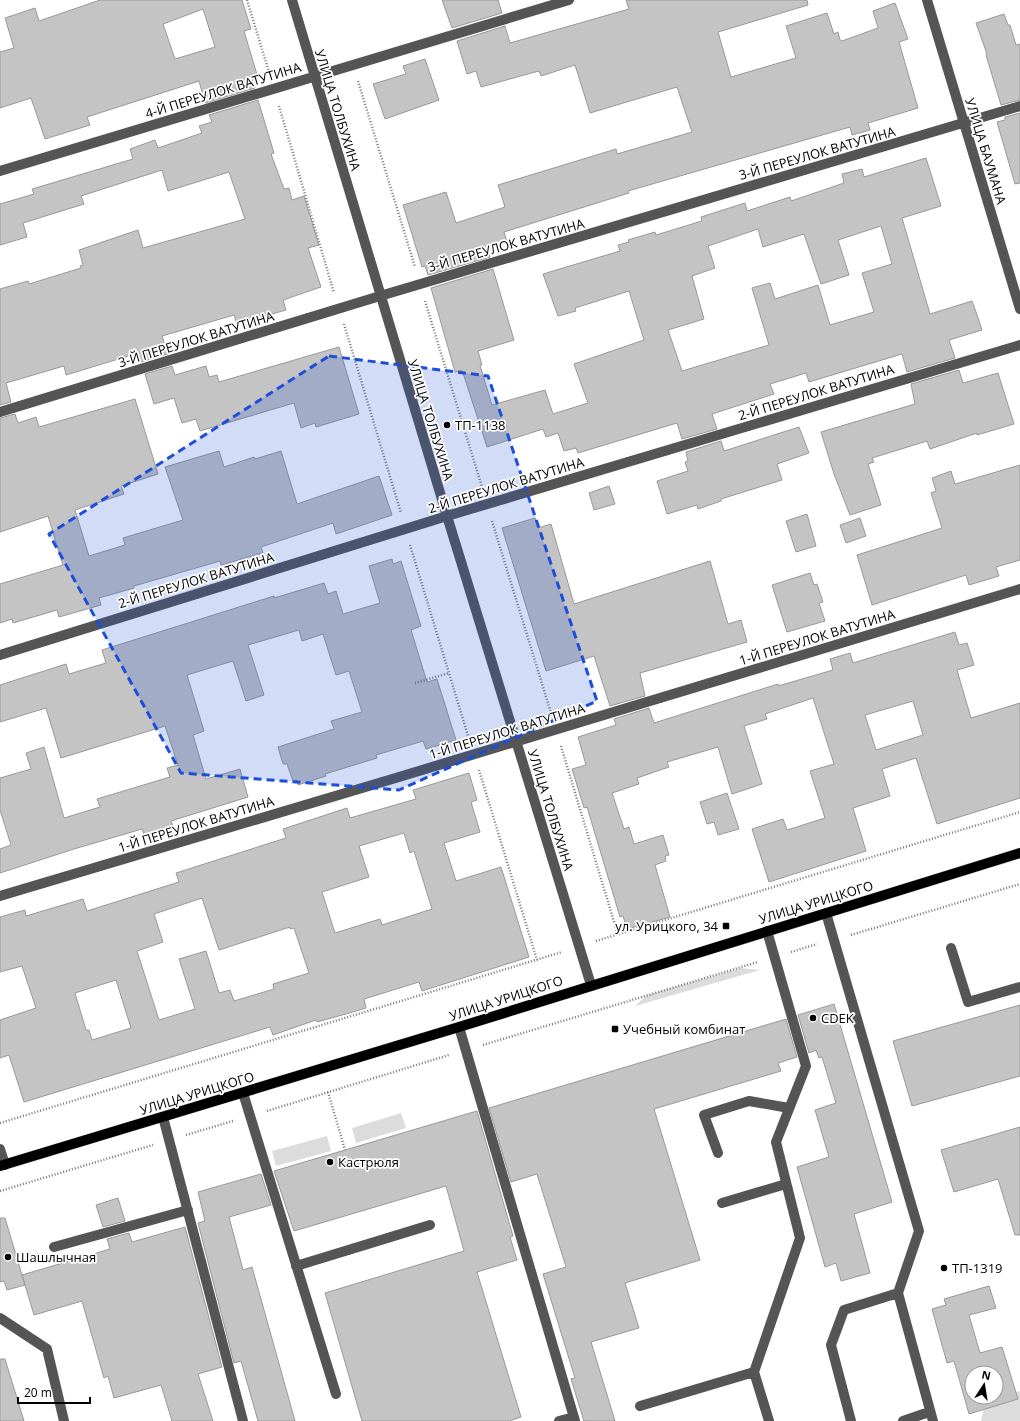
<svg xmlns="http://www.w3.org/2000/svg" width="1020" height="1421" viewBox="0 0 1020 1421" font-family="'Open Sans',sans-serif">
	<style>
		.green { fill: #dcdcdc }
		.building { fill: #c4c4c4; stroke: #999; fill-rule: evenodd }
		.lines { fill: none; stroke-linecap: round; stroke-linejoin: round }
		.major-casing { stroke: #dbdbdb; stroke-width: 11 }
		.path { stroke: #777; stroke-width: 2.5; stroke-dasharray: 1 2; stroke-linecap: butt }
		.minor { stroke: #555; stroke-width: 10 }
		.major { stroke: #000; stroke-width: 10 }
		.marked { fill: #1d4ed8; fill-opacity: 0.2; stroke: #1d4ed8; stroke-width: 3; stroke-dasharray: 8 5; stroke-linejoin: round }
		.poi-dot { fill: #000; stroke: #fff; stroke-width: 1.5 }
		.labels { text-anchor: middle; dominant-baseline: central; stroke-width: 3.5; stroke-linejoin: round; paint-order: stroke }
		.street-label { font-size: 13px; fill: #000; stroke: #fff }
		.poi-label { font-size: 13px; fill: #000; stroke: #fff; text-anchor: start }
	</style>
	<rect width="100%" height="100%" fill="#fff"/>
	<path class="green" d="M741,968L760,970L635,1006L647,995Z
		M401,1113L406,1128L356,1143L352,1128Z
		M327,1136L331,1151L276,1166L272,1151Z
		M1020,1391V1421H981L985,1403Z"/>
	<path class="building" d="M100,0H242L251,29L244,31L258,78L252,80L255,88L205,103L199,81L87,117L90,125L45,139L31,98L0,108V52L14,48L5,18L35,8L39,21ZM203,9L215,47L175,59L163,24Z
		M442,0H498L502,13L452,28Z
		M626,0H807L808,5L718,32L731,77L796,58L786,26L827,13L834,34L838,32L840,40L842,41L878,28L873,11L895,3L908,39L899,42L918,108L868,123L870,130L852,135L850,127L628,191L629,193L504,232L507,242L487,248L490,257L428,275L425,266L422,267L403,205L446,192L456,223L505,207L498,185L616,149L617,154L692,132L677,87L590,113L575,65L541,76L539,71L481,87L476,71L467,74L457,41L505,26L510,43L629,9Z
		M1004,14L1008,25H1010L1016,45L1020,44V100L1001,105L986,55L987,54L976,23Z
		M425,59L439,100L385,119L373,84L406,74L403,66Z
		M258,100L274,153L271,154L284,189L289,188L292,200L304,196L319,245L308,248L321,287L283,300L286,310L237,324L234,315L162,336L168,354L141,362L139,355L136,356L135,354L66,375L64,366L6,383L11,402L0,405V289L28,281L29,284L81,268L80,266L83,265L79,250L138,230L143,248L245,219L229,172L168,191L162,170L81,196L84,204L23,223L27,237L0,245V204L34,194L32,189L133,159L130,149L155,140L158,148L202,133L199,126L212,122L209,115Z
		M1020,113V183L1015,184L997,122L1005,120V117Z
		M926,158L941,206L902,218L930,314L972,301L975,309L982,330L949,340L955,358L907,372L902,354L809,382L806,373L770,384L774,394L712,414L717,429L682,439L677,423L578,453L576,448L564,451L558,433L546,437L543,429L487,447L462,370L455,372L431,288L493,269L514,340L478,351L482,365H480L492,405L545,390L553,414L588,403L574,364L644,340L629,291L575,308L576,311L558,316L543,274L620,251L618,245L629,242L628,240L655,232L656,235L702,221L701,217L745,203L747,211L790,197L791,201L844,183L842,174L862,169L864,177ZM881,226L892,264L862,273L874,312L830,325L818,285L775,299L770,283L752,288L769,345L682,371L668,330L704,319L692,276L715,268L708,246L758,229L763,247L804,234L821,284L849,275L838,240Z
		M339,347L359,414L316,427L315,423L301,428L294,403L200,431L196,419L182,423L174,398L154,404L145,374L172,366L175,375L206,366L209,377L217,375L219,382Z
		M959,370L963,383L998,373L1014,424L977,435V433L930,449L927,441L872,458L874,462L868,464L881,505L850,515L834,474L821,432L915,404L911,384Z
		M135,399L158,474L121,486L124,494L75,510L89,556L125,545L123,538L183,520L165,467L219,451L224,467L254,457L255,459L281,451L297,504L379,476L392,515L336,534L333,523L261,547L263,553L221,565L220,561L134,586V588L99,598L101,605L59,617L57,610L13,623L12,619L0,623V584L63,565L48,516L0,532V418L15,414L18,423L36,417L39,427Z
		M799,427L809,453L777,464L782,480L721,499V501L698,509L697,505L667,514L657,481L688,471L685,462L688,461L686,452L721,441L724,451Z
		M1020,465V560L996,567L999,576L969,585L966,575L872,605L857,555L942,528L931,493L936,491L932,478L951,471L955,484Z
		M609,486L615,504L594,510L589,493Z
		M807,514L816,546L796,552L786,521Z
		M535,518L538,528L551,524L574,604L710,561L728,624L741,620L747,642L640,673L645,696L610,706L594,656L546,671L502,528Z
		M860,518L866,536L846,543L840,525Z
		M392,559L393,564L401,561L421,626L411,630L427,682L437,679L456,740L426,749L423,741L376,755L377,758L325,774L326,776L298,785L297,780L293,781L287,764H283L278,747L334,729L331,721L362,712L349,671L336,675L323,634L302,641L299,630L248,645L264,695L246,701L233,661L187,675L204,731L193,735L206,779L240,769L248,797L171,821L173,826L144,835L142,829L74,849L0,873V849L11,845L0,810V778L31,769L26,753L44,747L64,818L100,807L97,799L170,777L167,768L178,765L165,726L61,758L46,708L0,722V685L66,664L69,674L106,663L102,650L274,596V598L324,583L328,594L336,591L343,614L380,603L369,566Z
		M810,573L814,585L817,584L823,602L819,603L825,621L787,632L772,585Z
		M955,632L959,645L967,643L974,665L957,670L971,718L1020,703V798L937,824L916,758L882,769L890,796L853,808L866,851L769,882L752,829L783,819L787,830L825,818L810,771L834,764L813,698L765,714L767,719L744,726L762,784L732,794L718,747L667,762L669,767L637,778L639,784L612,793L624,829L629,827L634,844L663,835L669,855L665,856L666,861L655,865L670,917L627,929L623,916L620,917L587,807L584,808L572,769L586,765L578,737L616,725L614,719L649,708L654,723L778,684V686L833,670L830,659L850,653L853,663ZM913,701L923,735L876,750L865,715Z
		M469,773L477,800L471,802L480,832L444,843L456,881L501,867L529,957L422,991L419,982L364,999L366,1008L353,1012L317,1022L316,1020L273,1035L270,1027L24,1102L9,1055L0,1058V1020L36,1008L22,966L0,972V917L25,910L26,916L83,899L87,911L179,882L176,873L286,838L283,829L347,808L350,818L416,799L413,790ZM404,833L410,853L414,851L432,909L382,925L380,919L335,933L322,892L369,877L359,846ZM202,898L219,950L290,927V929L294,928L309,973L273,984L274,989L234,1001L230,990L219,993L206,951L179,959L195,1009L159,1020L137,951L163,942L154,914ZM116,980L131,1028L92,1040L89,1030H86L75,993Z
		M727,793L739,829L718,835L714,822L707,824L700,802Z
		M834,1004L892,1202L854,1214L870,1273L841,1281L836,1263L825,1267L797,1167L829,1157L815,1110L836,1103L822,1057L819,1058L816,1050L809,1053L798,1015Z
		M1020,1005V1076L912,1106L893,1041Z
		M786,1019L797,1057L778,1063L781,1071L654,1109L700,1260L625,1283L639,1328L591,1342L615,1421H584L571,1379L575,1378L543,1274L566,1267L537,1174L511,1182L489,1108Z
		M477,1111L513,1236L510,1237L517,1260L477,1272L521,1417L509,1421H362L325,1293L464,1251L446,1186L294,1231L274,1171Z
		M1020,1127V1235H1015L998,1179L954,1192L941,1150Z
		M261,1174L271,1205L229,1217L243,1270L252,1267L295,1421H258L241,1361L234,1363L198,1223L205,1221L198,1192Z
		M118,1198L125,1221L103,1227L96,1205Z
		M0,1218H5L25,1285L7,1290L4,1281L0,1282Z
		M185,1227L222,1367L198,1374L213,1421H172L161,1385L114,1398L108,1376L104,1378L82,1301L34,1315L22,1275L110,1249L107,1239L129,1233L132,1242Z
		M989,1286L996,1308L969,1315L980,1353L1002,1347L1018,1399L969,1414L954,1361L947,1363L932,1309L946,1305L944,1299ZM972,1373H996V1397H972Z
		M0,1359H5L24,1421H0Z"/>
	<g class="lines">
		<g class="major-casing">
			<path id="major" d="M0,1166L459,1027L1020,853"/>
		</g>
		<path class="path" d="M247,0L269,72
			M358,81L415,267
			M279,106L334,293
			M425,301L482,487
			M344,324L401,513
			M492,521L551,713
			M410,545L469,739
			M415,683L449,673
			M561,746L618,935
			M479,770L537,960
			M851,935L1020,884
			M596,941L1020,812
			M791,952L817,944
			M483,1045L758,962
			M328,1092L345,1150
			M267,1111L449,1055
			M0,1123L562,952
			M186,1135L233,1121
			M0,1191L153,1145"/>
		<path class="minor" d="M292,0L447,516L591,985
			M927,0L1020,309
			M0,171L569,0
			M0,412L380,296L1020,106
			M0,655L447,516L1020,345
			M0,896L399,777L1020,589
			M826,913L919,1231L898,1293L933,1421
			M951,948L968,1002L1020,987
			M459,1027L575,1421
			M243,1093L336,1394
			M163,1117L243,1421
			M0,1149L5,1165
			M718,1153L704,1115L749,1101L789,1108
			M722,1203L786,1184
			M54,1247L188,1210
			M296,1266L430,1225
			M0,1318L47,1349L64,1421
			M754,1372L769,1421
			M640,1406L754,1372L800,1238L776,1142L806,1066L767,931
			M559,1421L574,1417
			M851,1421L831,1345L844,1310L898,1293
			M903,1421L929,1412"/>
		<use href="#major" class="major"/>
	</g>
	<path class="marked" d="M329,356L488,376L597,701L399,790L181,773L49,534Z"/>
	<g class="poi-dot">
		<circle cx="447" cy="425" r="4"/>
		<rect x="722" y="922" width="8" height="8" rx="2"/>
		<circle cx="813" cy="1018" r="4"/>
		<rect x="611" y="1025" width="8" height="8" rx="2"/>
		<circle cx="330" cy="1162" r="4"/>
		<circle cx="8" cy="1257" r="4"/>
		<circle cx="944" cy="1268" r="4"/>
	</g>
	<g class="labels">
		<g class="street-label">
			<text transform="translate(223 90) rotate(-17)">4-Й ПЕРЕУЛОК ВАТУТИНА</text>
			<text transform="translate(338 110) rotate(73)">УЛИЦА ТОЛБУХИНА</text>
			<text transform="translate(986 151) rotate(73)">УЛИЦА БАУМАНА</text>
			<text transform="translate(817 153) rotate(-16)">3-Й ПЕРЕУЛОК ВАТУТИНА</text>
			<text transform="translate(506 245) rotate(-16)">3-Й ПЕРЕУЛОК ВАТУТИНА</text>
			<text transform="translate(196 339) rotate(-17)">3-Й ПЕРЕУЛОК ВАТУТИНА</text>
			<text transform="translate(816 392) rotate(-17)">2-Й ПЕРЕУЛОК ВАТУТИНА</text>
			<text transform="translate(431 420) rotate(73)">УЛИЦА ТОЛБУХИНА</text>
			<text transform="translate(506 485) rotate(-17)">2-Й ПЕРЕУЛОК ВАТУТИНА</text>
			<text transform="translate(196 580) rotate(-17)">2-Й ПЕРЕУЛОК ВАТУТИНА</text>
			<text transform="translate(817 637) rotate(-17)">1-Й ПЕРЕУЛОК ВАТУТИНА</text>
			<text transform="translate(507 731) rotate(-17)">1-Й ПЕРЕУЛОК ВАТУТИНА</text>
			<text transform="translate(551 810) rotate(73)">УЛИЦА ТОЛБУХИНА</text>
			<text transform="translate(196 824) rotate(-17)">1-Й ПЕРЕУЛОК ВАТУТИНА</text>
			<text transform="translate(816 902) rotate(-17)">УЛИЦА УРИЦКОГО</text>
			<text transform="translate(506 998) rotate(-18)">УЛИЦА УРИЦКОГО</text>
			<text transform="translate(197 1093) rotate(-17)">УЛИЦА УРИЦКОГО</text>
		</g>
		<g class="poi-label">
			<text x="455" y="425">ТП-1138</text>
			<text x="718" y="926" text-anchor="end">ул. Урицкого, 34</text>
			<text x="821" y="1018">CDEK</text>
			<text x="623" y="1029">Учебный комбинат</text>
			<text x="338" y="1162">Кастрюля</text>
			<text x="16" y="1257">Шашлычная</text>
			<text x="952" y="1268">ТП-1319</text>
		</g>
	</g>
	<g transform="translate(984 1385) rotate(12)"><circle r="19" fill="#ffffff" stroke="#999999"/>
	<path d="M0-3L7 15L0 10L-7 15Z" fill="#000000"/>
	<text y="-6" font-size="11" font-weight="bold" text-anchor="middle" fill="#000000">N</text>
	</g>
	<path d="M18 1397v6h72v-6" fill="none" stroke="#000000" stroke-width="2"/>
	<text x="24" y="1397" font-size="12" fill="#000000" stroke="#ffffff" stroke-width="3" paint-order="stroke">20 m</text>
</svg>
